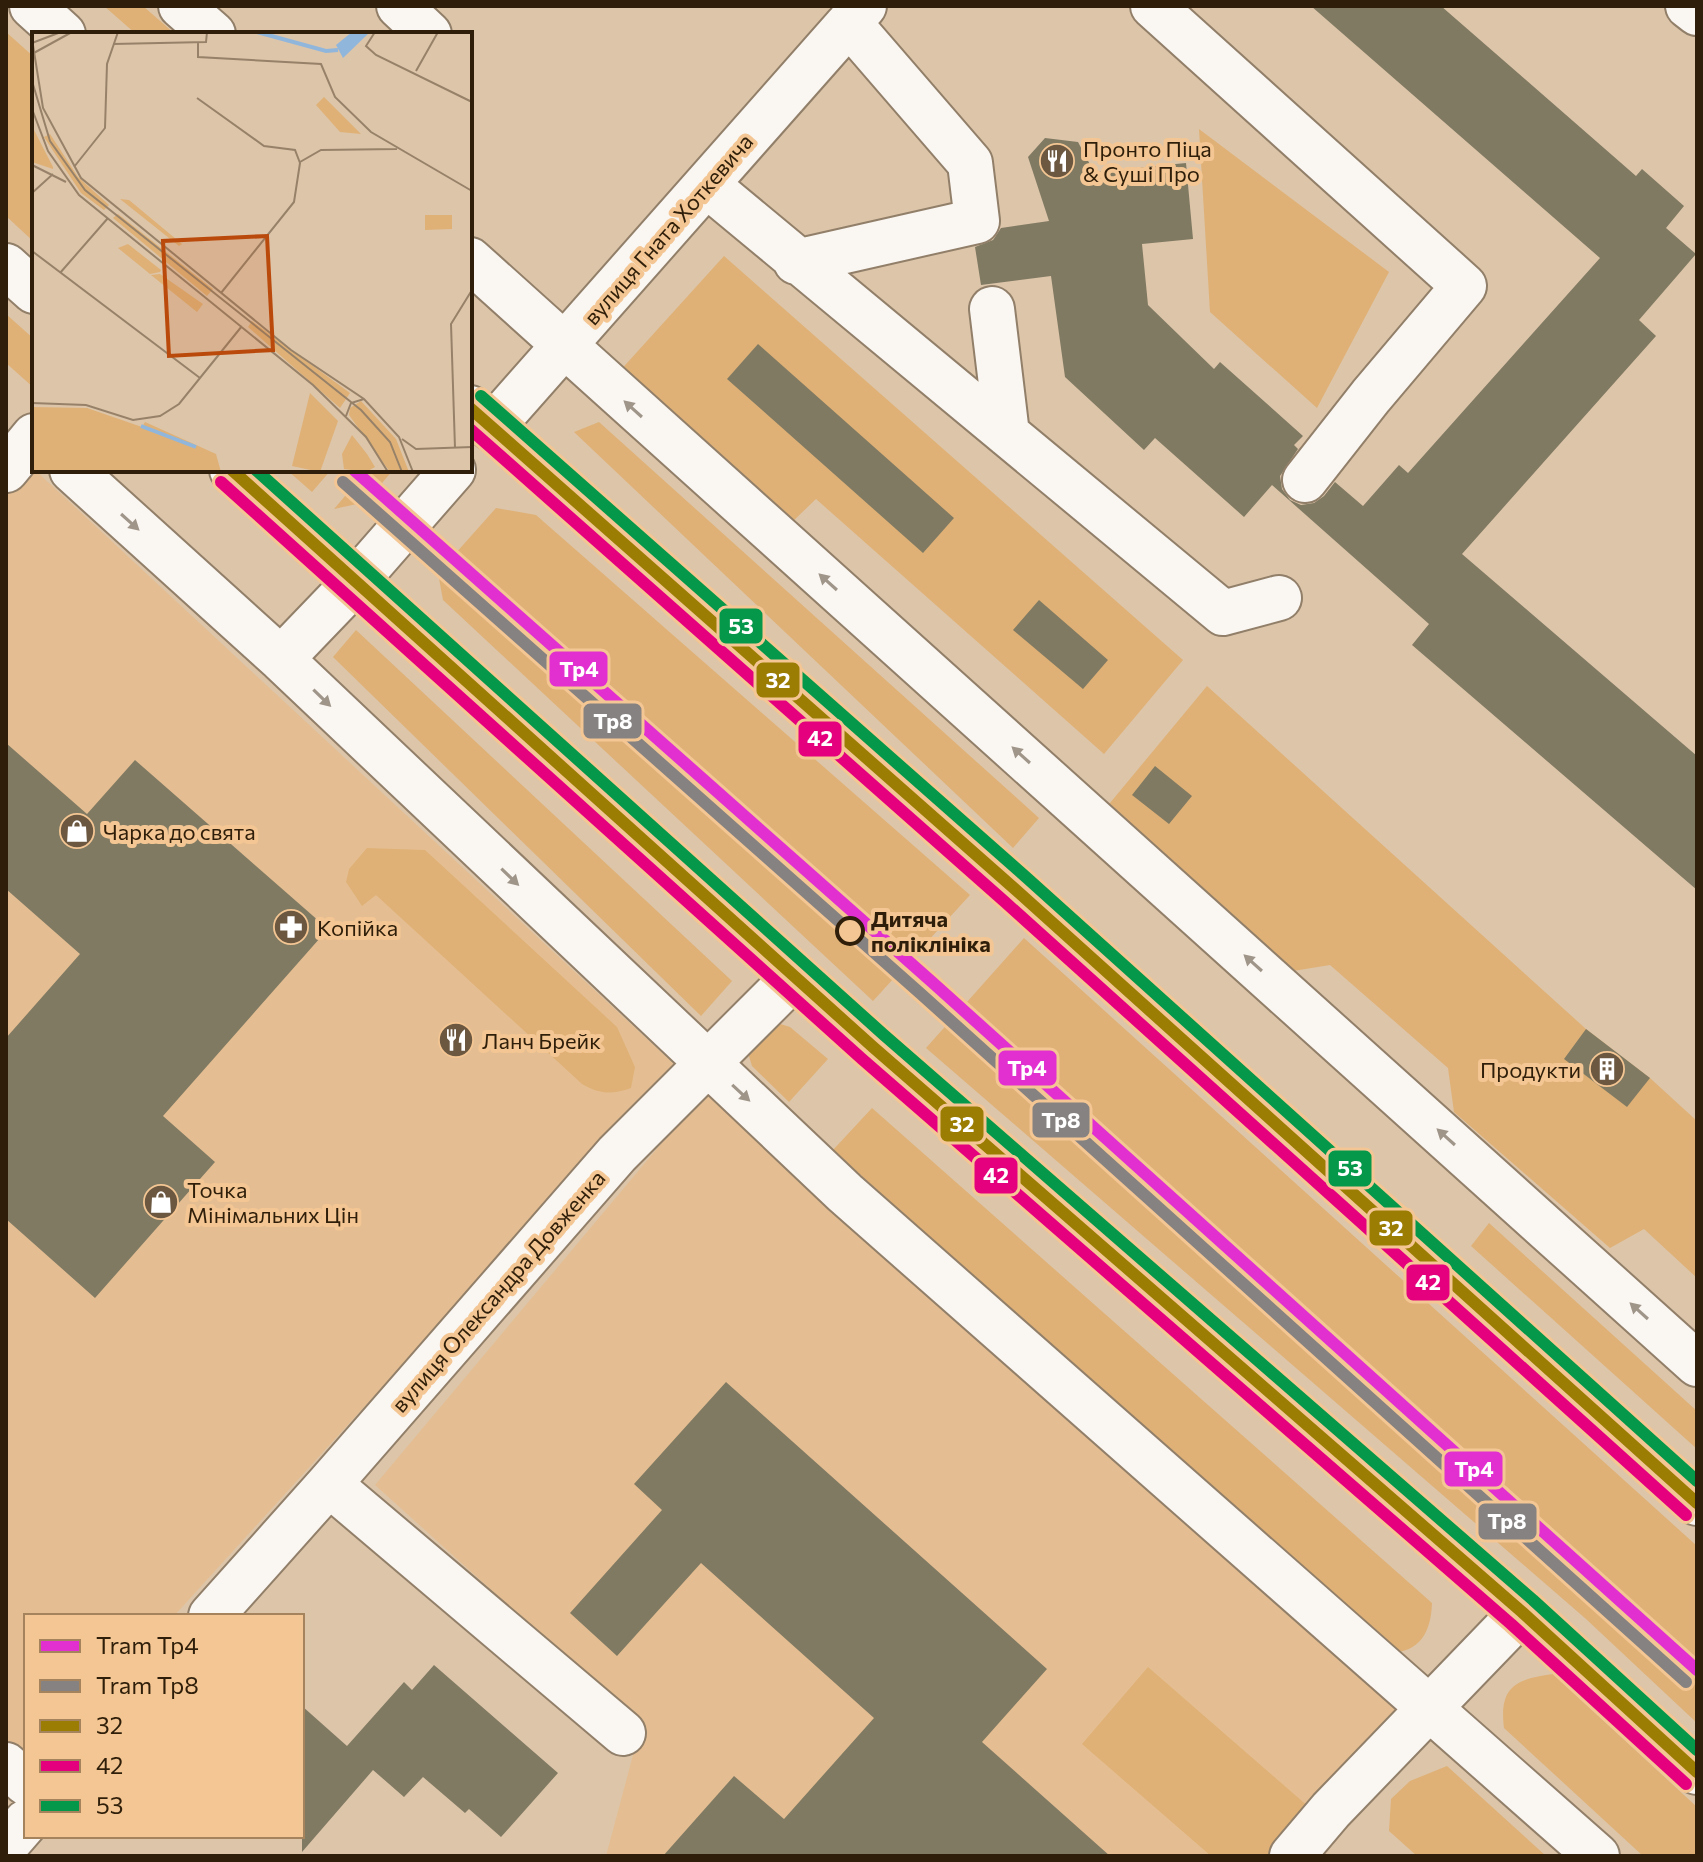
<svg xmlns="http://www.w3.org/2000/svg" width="1703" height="1862" viewBox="0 0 1703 1862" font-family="Commissioner,sans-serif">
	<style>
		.built { fill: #e4be92 }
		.green { fill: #dfb176 }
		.building { fill: #807a63 }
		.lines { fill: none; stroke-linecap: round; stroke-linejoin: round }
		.minor-casing { stroke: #917f69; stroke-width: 48 }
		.major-casing { stroke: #917f69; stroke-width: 48 }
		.minor { stroke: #faf6f2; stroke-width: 44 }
		.major { stroke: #faf6f2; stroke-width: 44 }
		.bus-1-casing { stroke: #f3c693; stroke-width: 18 }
		.bus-2-casing { stroke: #f3c693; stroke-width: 18 }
		.bus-3-casing { stroke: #f3c693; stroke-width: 18 }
		.bus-1 { stroke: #9b7d04; stroke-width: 12 }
		.bus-2 { stroke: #e5007d; stroke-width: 12 }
		.bus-3 { stroke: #05984a; stroke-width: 12 }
		.tram-1-casing { stroke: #f3c693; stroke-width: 18 }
		.tram-2-casing { stroke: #f3c693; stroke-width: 18 }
		.tram-1 { stroke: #e130cf; stroke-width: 12 }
		.tram-2 { stroke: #858281; stroke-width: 12 }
		.oneway { fill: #9f9589 }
		.stop-dot { fill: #f3c693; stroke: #2f1e09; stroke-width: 4 }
		.labels { text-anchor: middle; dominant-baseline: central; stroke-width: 8; stroke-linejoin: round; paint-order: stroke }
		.poi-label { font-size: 22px; fill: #2f1e09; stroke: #f3c693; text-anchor: start }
		.street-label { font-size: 22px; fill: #2f1e09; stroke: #f3c693 }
		.stop-label { font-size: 22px; font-weight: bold; fill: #2f1e09; stroke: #f3c693; text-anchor: start }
		.inset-river { fill: none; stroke: #91b6dc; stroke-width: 4 }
		.inset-road { fill: none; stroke: #978269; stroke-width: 2 }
		.view { fill: #ba4a0b; fill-opacity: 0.15; stroke: #ba4a0b; stroke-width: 4 }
		.inset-edge { fill: none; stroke: #2f1e09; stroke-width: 4 }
		.line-badge { stroke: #f3c693; stroke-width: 3 }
		.badge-label { font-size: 22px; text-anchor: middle; font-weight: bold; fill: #fff }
	</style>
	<rect width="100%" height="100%" fill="#ddc5a9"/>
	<path class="built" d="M6,443L675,1065L174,1616H26V1780L6,1802Z
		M707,1089L1428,1733L1322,1856H606L641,1725L375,1485Z"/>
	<path class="green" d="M104,6H143L175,34H136Z
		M6,32L34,57V242L6,216Z
		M1199,129L1389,272L1317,408L1210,312Z
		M724,256L1183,660L1104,754L816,499L790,524L618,373Z
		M6,314L34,339V388L6,363Z
		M599,422L1039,818L1013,848L574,432Z
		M287,470H331L312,492Z
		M367,470H393L366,502L334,509Z
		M496,508L536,515L970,895L873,1001L443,600L438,573Z
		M356,630L732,981L701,1016L333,657Z
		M1207,686L1586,1029L1650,1078L1697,1121V1278L1644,1229L1610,1248L1454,1112L1448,1068L1330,965L1293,971L1105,809Z
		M367,848L425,850L617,1027L635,1067L631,1088C612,1095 599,1094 582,1084L376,895L362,906L346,882L349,869Z
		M1024,938L1697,1546V1723L1586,1619L926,1048Z
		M777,1023L790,1027L828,1059L789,1102L752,1066L748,1053Z
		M872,1108L1432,1603C1431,1632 1420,1653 1388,1653L833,1150Z
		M1489,1223L1697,1411V1449L1471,1246Z
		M1148,1667L1310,1808L1268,1856H1211L1082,1744Z
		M1553,1674L1697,1807V1856H1643L1504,1728C1499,1687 1515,1679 1553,1674Z
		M1447,1766L1546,1856H1417L1389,1831L1391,1799L1410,1781Z"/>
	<path class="building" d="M1311,6H1441L1636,176L1642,169L1684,206L1666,228L1696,254L1639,320L1656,336L1462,554L1697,756V890L1412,645L1429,624L1272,485L1244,517L1155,438L1144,450L1065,377L1051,276L981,285L975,247L993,240L1001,228L1049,221L1028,157L1045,138L1078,142L1094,172L1186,163L1193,239L1142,244L1148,305L1214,369L1220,362L1303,436L1294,445L1298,449L1280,476L1282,489L1290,500L1301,505L1314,503L1324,496L1335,482L1363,506L1399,465L1408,473L1600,258Z
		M758,344L954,518L923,553L727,379Z
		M1039,600L1108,660L1083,689L1013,630Z
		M6,743L87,814L135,760L328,929L163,1116L215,1162L95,1298L6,1219V1038L80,954L6,889Z
		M1155,766L1192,796L1169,824L1132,795Z
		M1586,1029L1650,1078L1627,1107L1564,1059Z
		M726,1382L1047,1669L982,1742L1110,1856H663L734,1776L784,1819L874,1718L701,1563L617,1656L570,1613L662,1510L634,1484Z
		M434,1665L558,1773L501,1837L469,1809L465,1813L423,1777L404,1797L373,1770L302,1852V1706L347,1746L404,1682L412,1690Z"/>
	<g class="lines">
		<g class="minor-casing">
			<path id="minor" d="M181,6L213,34
				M399,6L429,34
				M1153,6L1464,286L1371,396L1305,480
				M1688,6L1697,13
				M707,185L1223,613L1279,598
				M470,260L1697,1364
				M796,262L977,221L970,163L849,23
				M992,309L1007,434
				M491,428L864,6
				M6,470L34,436
				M72,470L281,659L845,1193L1597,1856
				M281,659L355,582
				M329,1484L623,1733
				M211,1616L329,1484L617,1154L795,976
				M6,1765L26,1783
				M6,1845L26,1822
				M1292,1856L1331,1810L1522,1612"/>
		</g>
		<g class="major-casing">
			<path id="major" d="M32,6L63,34
				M6,266L34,291
				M470,408L1016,890L1697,1503
				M232,470L873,1047L1522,1612L1697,1772
				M355,582L453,470"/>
		</g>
		<use href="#minor" class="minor"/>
		<use href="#major" class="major"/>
		<g class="bus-1-casing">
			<path id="bus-1" d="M470,408L1016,890L1697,1503
				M232,470L873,1047L1522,1612L1697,1772"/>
		</g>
		<g class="bus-2-casing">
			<path id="bus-2" d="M470,429L1005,902L1686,1515
				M221,482L862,1059L1511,1624L1686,1784"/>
		</g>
		<g class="bus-3-casing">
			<path id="bus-3" d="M481,396L1027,878L1697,1481
				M256,470L884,1035L1533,1600L1697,1750"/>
		</g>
		<use href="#bus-1" class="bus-1"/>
		<use href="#bus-2" class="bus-2"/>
		<use href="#bus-3" class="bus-3"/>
		<g class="tram-1-casing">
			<path id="tram-1" d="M354,470L932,982L1697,1670"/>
		</g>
		<g class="tram-2-casing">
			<path id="tram-2" d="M343,482L921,994L1686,1682"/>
		</g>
		<use href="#tram-1" class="tram-1"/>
		<use href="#tram-2" class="tram-2"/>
	</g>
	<defs><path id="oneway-solid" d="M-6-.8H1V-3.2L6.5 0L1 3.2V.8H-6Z" transform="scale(2)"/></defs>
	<g class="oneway">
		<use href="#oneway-solid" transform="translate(633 409) rotate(-138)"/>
		<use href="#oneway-solid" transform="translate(130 522) rotate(42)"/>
		<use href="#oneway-solid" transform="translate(828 582) rotate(-138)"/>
		<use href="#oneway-solid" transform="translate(322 698) rotate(44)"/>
		<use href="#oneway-solid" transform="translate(1021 755) rotate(-138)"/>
		<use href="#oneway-solid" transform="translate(510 877) rotate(44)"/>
		<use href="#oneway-solid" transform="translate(1253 963) rotate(-138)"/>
		<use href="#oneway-solid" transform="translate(741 1093) rotate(43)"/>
		<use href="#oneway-solid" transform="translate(1446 1137) rotate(-138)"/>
		<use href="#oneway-solid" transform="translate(1639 1311) rotate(-138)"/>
	</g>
	<defs>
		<g id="restaurant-disc" transform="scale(1.8)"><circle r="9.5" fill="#6c5841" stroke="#f3c693"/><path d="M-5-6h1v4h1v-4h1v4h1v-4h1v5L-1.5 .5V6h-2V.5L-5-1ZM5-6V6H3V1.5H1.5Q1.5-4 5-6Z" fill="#fff"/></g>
		<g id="shop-disc" transform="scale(1.8)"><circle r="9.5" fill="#6c5841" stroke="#f3c693"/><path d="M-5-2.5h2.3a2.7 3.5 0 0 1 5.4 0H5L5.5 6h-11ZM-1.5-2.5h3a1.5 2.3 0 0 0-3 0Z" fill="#fff"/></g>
		<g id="pharmacy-disc" transform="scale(1.8)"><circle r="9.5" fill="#6c5841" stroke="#f3c693"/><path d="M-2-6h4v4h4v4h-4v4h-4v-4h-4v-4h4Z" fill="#fff"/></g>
		<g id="building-disc" transform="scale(1.8)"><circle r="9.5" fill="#6c5841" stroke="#f3c693"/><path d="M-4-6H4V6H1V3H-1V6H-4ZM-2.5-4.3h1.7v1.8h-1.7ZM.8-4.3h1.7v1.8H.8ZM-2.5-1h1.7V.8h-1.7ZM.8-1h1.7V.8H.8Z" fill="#fff"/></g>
	</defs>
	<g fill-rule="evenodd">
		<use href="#restaurant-disc" x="1057" y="161"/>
		<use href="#shop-disc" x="77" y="831"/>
		<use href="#pharmacy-disc" x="291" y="927"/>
		<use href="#restaurant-disc" x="456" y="1040"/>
		<use href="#building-disc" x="1607" y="1069"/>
		<use href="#shop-disc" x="161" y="1202"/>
	</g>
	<circle class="stop-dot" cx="850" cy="931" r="13"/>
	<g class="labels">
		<g class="poi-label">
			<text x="1083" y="148">Пронто Піца<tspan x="1083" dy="25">&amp; Суші Про</tspan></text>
			<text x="103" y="831">Чарка до свята</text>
			<text x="317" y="927">Копійка</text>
			<text x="482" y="1040">Ланч Брейк</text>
			<text x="1581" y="1069" text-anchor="end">Продукти</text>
			<text x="187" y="1189">Точка<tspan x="187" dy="25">Мінімальних Цін</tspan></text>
		</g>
		<g class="street-label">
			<text transform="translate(668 229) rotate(-49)">вулиця Гната Хоткевича</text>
			<text transform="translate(498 1291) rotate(-49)">вулиця Олександра Довженка</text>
		</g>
		<g class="stop-label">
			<text x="871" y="918">Дитяча<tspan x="871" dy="25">поліклініка</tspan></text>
		</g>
	</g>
	<g transform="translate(32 32)">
		<rect width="440" height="440" fill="#ddc5a9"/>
		<path d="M292,65L329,102L308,100L284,73ZM0,94L21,135V137L0,130ZM18,102L46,145L77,173L72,178L49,161L12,105ZM88,167L97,168L150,212L147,214ZM86,182L181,257L175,264L81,186ZM393,183H420V197L393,198ZM96,212L129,238L128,240L118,242L86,216ZM128,242L171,272L165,280L119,243ZM220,289L318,361L308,376L216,295ZM278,361L306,389L288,440L260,434ZM329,369L364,407L377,440H358L317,383L318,376ZM0,375L55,376L110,395L113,390L184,422L189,440H0ZM320,403L335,422L343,435L334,440L312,437L310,422Z" fill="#dfb176"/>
		<path d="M320,0H338L311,26L304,13Z" fill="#91b6dc"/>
		<path class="inset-river" d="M225,0L294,19L306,18M109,394L164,415"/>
		<path class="inset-road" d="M343,0L334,14L344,23L440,70M0,7L11,76L49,146L259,318L332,367L367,405L381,440M0,11L29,0M166,11V25L289,32L303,65L339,100L440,159M81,12L174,10L175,0M0,22L40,0M384,39L406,0M0,49L18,109L53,158L329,378L358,410L370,440M165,66L232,114L263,118L268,131L262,170L189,261M0,77L16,119L47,163L281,353L334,405L356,440M268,130L289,118L365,117M0,133L34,150M42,135L73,96L75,32L86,0M0,161L21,142M0,219L168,346M28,241L76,186M0,371L54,373L101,388L128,384L147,372L210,294M314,384L319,371L332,367M370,407L384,417L440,415M423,416L419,292L440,258"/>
		<path class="view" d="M235,204L241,318L137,324L131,209Z"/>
		<rect width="440" height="440" class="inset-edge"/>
	</g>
	<g class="line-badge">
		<rect x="718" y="607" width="46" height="38" rx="8" fill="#05984a"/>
		<rect x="548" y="650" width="61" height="38" rx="8" fill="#e130cf"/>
		<rect x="755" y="661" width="46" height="38" rx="8" fill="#9b7d04"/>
		<rect x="582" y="702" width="61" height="38" rx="8" fill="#858281"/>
		<rect x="797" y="720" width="46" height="38" rx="8" fill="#e5007d"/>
		<rect x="997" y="1049" width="61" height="38" rx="8" fill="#e130cf"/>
		<rect x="1031" y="1101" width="60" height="38" rx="8" fill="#858281"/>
		<rect x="939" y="1105" width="46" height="38" rx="8" fill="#9b7d04"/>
		<rect x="1327" y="1149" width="46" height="39" rx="8" fill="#05984a"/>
		<rect x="973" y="1156" width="46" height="39" rx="8" fill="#e5007d"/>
		<rect x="1368" y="1209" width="46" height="38" rx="8" fill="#9b7d04"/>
		<rect x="1405" y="1263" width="46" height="39" rx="8" fill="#e5007d"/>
		<rect x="1443" y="1450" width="61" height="38" rx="8" fill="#e130cf"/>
		<rect x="1477" y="1502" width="61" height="39" rx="8" fill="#858281"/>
	</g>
	<g class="badge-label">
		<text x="741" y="634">53</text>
		<text x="579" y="677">Тр4</text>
		<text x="778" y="688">32</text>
		<text x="613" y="729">Тр8</text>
		<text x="820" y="746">42</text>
		<text x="1027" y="1076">Тр4</text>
		<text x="1061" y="1128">Тр8</text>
		<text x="962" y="1132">32</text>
		<text x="1350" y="1176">53</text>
		<text x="996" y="1183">42</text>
		<text x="1391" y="1236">32</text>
		<text x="1428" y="1290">42</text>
		<text x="1474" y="1477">Тр4</text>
		<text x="1507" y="1529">Тр8</text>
	</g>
	<rect width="1703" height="1862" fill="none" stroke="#2f1e09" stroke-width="16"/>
	<rect x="24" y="1614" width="280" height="224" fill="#f3c693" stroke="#a5835c" stroke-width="2"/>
	<rect x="40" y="1640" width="40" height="12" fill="#e130cf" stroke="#a5835c" stroke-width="2"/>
	<text x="96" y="1654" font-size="24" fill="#2f1e09">Tram Тр4</text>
	<rect x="40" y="1680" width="40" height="12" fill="#858281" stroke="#a5835c" stroke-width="2"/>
	<text x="96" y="1694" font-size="24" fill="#2f1e09">Tram Тр8</text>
	<rect x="40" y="1720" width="40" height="12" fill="#9b7d04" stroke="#a5835c" stroke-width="2"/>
	<text x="96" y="1734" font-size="24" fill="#2f1e09">32</text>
	<rect x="40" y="1760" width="40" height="12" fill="#e5007d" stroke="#a5835c" stroke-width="2"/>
	<text x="96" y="1774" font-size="24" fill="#2f1e09">42</text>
	<rect x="40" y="1800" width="40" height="12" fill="#05984a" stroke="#a5835c" stroke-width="2"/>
	<text x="96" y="1814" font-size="24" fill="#2f1e09">53</text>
</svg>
